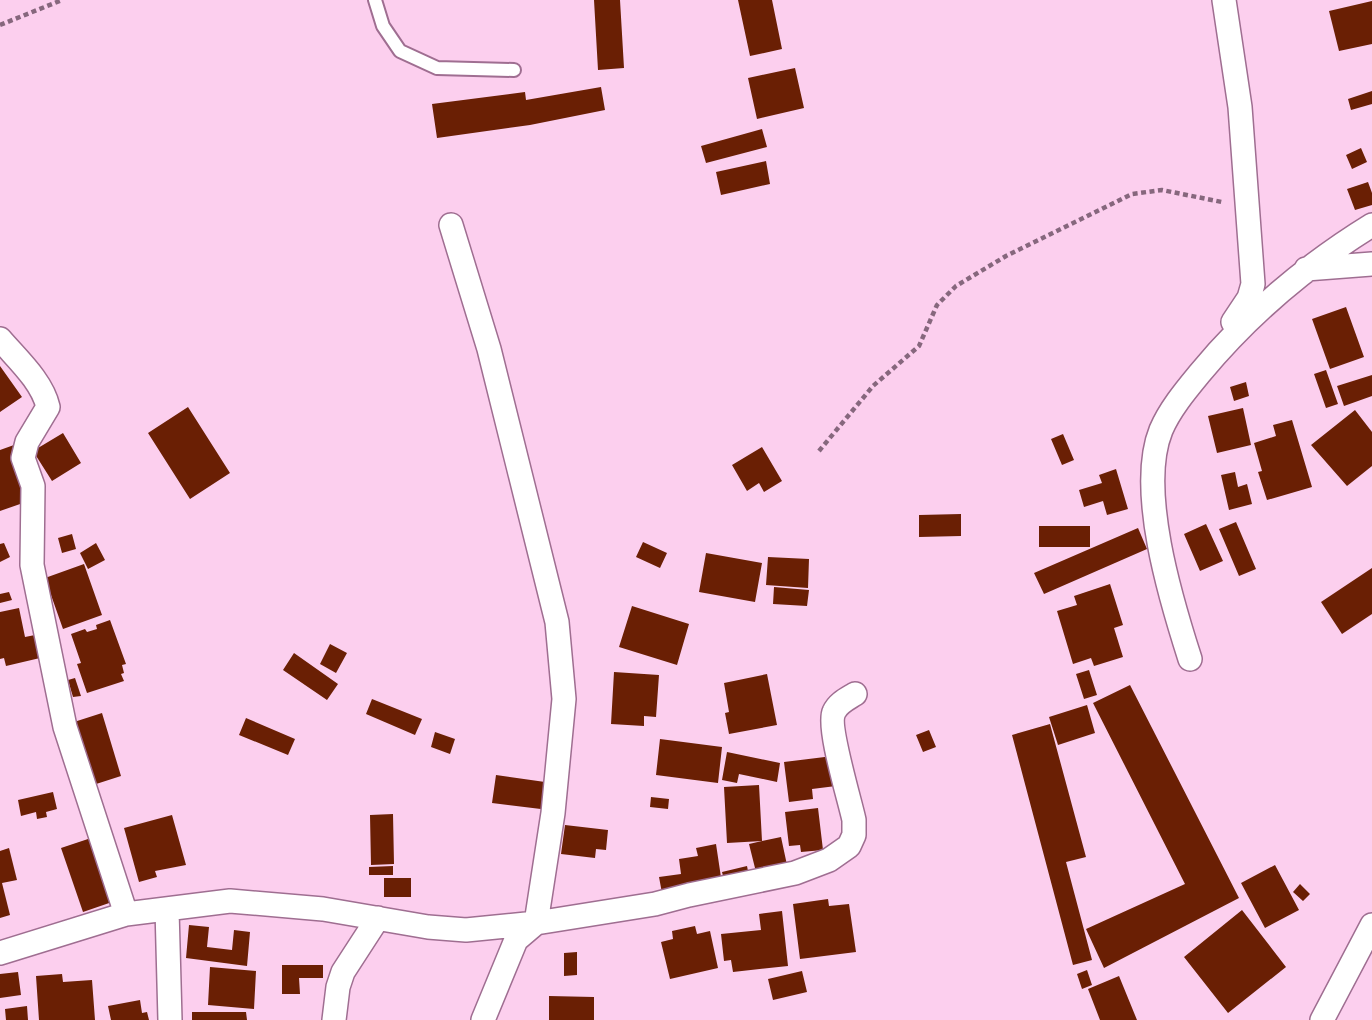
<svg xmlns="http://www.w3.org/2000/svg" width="1372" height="1020" viewBox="0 0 1372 1020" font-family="Ubuntu,sans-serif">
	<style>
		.building { fill: #6a1f04 }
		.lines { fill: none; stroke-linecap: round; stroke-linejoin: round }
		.service-casing { stroke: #9f6e91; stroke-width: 16 }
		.minor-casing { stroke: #9f6e91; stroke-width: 26 }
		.path { stroke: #86677d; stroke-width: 4.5; stroke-dasharray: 5 3.5; stroke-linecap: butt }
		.service { stroke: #fff; stroke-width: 12 }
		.minor { stroke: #fff; stroke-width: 23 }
	</style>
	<rect width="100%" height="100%" fill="#fccfee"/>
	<path class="building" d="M594,0H620L624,68L598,70Z
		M738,0H772L782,49L750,56Z
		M1372,1V44L1339,51L1329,11Z
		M795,68L804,108L757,119L748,78Z
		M601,87L605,110L530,125L437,138L432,104L525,92L526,100Z
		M1372,91V104L1351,110L1348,99Z
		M762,129L767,147L706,163L701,146Z
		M1361,148L1367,162L1352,169L1346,155Z
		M766,161L770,184L721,195L716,172Z
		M1368,182L1372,193V205L1355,210L1347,189Z
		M1346,307L1364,357L1330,369L1312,319Z
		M0,366L22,397L0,412Z
		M1326,370L1338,404L1326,408L1314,374Z
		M1372,375V396L1344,406L1337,386Z
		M1246,382L1249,396L1234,401L1230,387Z
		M188,407L230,473L190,499L148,433Z
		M1243,408L1251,445L1217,453L1208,416Z
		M1355,410L1372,432V466L1347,486L1311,445Z
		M1292,420L1312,487L1267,500L1258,472L1262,471L1254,443L1276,436L1273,425Z
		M63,433L81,463L52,481L33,451Z
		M1063,434L1074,460L1062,465L1051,439Z
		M14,445L31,489L20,493L23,503L0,511V450Z
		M762,447L782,481L764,492L759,483L747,491L732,465Z
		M1116,469L1128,509L1107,515L1103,501L1084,507L1079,490L1102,483L1099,475Z
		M1235,472L1238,487L1247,484L1252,504L1229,510L1221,475Z
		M961,514V536L919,537V515Z
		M1236,522L1256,569L1239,576L1219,529Z
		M1206,524L1223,561L1200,571L1184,534Z
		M1039,526H1090V547H1039Z
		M1138,528L1147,549L1044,594L1034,573Z
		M72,534L76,549L62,553L58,538Z
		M643,542L667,553L660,568L636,557Z
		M4,543L10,557L0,562V544Z
		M96,543L105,560L88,569L80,553Z
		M706,553L762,563L755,602L699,592Z
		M768,557L809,559L808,588L766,585Z
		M84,564L102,615L63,629L45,578Z
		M1372,568V614L1342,634L1321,602Z
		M1110,584L1123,625L1114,628L1123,657L1094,666L1091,658L1073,664L1057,611L1077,605L1074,596Z
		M774,587L809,590L807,606L773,604Z
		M9,592L12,600L0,603V594Z
		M632,606L689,624L677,665L619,647Z
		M19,608L25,637L35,635L40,658L6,666L4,658L0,659V612Z
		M110,620L126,664L122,665L124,673L121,674L124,681L87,693L77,664L81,663L71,634L85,629L87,632L97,629L96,625Z
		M330,644L347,653L336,673L320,664Z
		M294,653L338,684L327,700L283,670Z
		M1089,670L1097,695L1084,699L1076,674Z
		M614,672L659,675L656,717L644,716V726L611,724Z
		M767,674L777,725L729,734L725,713L729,712L724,683Z
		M75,678L81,696L73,697L68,680Z
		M1130,685L1239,898L1104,968L1086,929L1185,884L1093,703Z
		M372,699L422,719L415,735L366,714Z
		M1087,705L1095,733L1058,745L1049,717Z
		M102,713L121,776L93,785L74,722Z
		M246,718L295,739L288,755L239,735Z
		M1050,724L1086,857L1066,862L1092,960L1073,965L1012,735Z
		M929,730L936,747L923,752L916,735Z
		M435,732L455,739L450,754L431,747Z
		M660,739L722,747L718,783L656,775Z
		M727,752L780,763L777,782L739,774L737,783L722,780Z
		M833,756L836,786L812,789L813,799L789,802L784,762Z
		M496,775L552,783L549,810L492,803Z
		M759,785L762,841L781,837L787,865L756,872L749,844L762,841L727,843L724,787Z
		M53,792L57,809L46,812L47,817L37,819L36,812L21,816L18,800Z
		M651,797L669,799L668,809L650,807Z
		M818,808L823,850L801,852L800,845L789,846L785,812Z
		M393,814L394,864L371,865L370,815Z
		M172,815L186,865L155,871L157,877L139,882L124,828Z
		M565,825L608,830L606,850L596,849L595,858L561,854Z
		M94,837L115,901L83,912L61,848Z
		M716,844L722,884L662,893L659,877L681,874L679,859L698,856L696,848Z
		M9,848L17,880L2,883L10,915L0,918V851Z
		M1275,865L1299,910L1265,928L1241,883Z
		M393,866V875H369V867Z
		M747,866L750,881L726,887L722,872Z
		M384,878H411V897H384Z
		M1300,884L1310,894L1303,901L1293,892Z
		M828,899L829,906L849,904L856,952L800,959L793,904Z
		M1242,910L1286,967L1228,1013L1184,957Z
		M782,911L788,966L733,972L731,960L724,961L721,934L761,930L759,914Z
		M189,925L209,927L207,947L232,950L234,930L250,932L247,966L186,958Z
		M695,926L697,934L710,931L718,968L670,979L661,942L673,939L672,931Z
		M577,952V975L564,976V953Z
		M282,965H323V978H299L300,994H282Z
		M210,967L256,971L254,1009L208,1005Z
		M1087,970L1092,985L1082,989L1077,974Z
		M802,971L807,992L773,1000L768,979Z
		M18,972L21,995L0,998V974Z
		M62,974L63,982L92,980L95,1020H39L36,976Z
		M1119,976L1137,1020H1100L1088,989Z
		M549,996L594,997V1020H549Z
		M140,1000L142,1013L147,1012L149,1020H111L108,1006Z
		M27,1006L28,1020H6L5,1009Z
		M192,1012H246L247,1020H192Z"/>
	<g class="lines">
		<g class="service-casing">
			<path id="service" d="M375,0L383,26L400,51L437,68L514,70"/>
		</g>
		<g class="minor-casing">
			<path id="minor" d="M1224,0L1240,107L1253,284L1249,298L1233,322
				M451,225L489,349L557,622L564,699L553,813L536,923L516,940L483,1020
				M1306,269L1372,264
				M0,339C17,359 42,381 48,407L27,442L23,458L33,486L32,565L65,727L126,914
				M1190,659C1171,600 1137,489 1161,430C1170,409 1186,390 1200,373C1249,314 1307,265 1372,225
				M167,909L170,1020
				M0,953L126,914L230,901L323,909L428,927L466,930L536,923L655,904L689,895L795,873L829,860L849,846L854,835V820C850,801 827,726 834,712C838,703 847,699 855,694
				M334,1020L338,987L343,972L378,918
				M1322,1020L1372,925"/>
		</g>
		<path class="path" d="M0,25L62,0
			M819,451L873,386L919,346L937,305L956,286L1006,256L1132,194L1162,190L1222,202"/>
		<use href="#service" class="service"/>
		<use href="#minor" class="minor"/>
	</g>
</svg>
